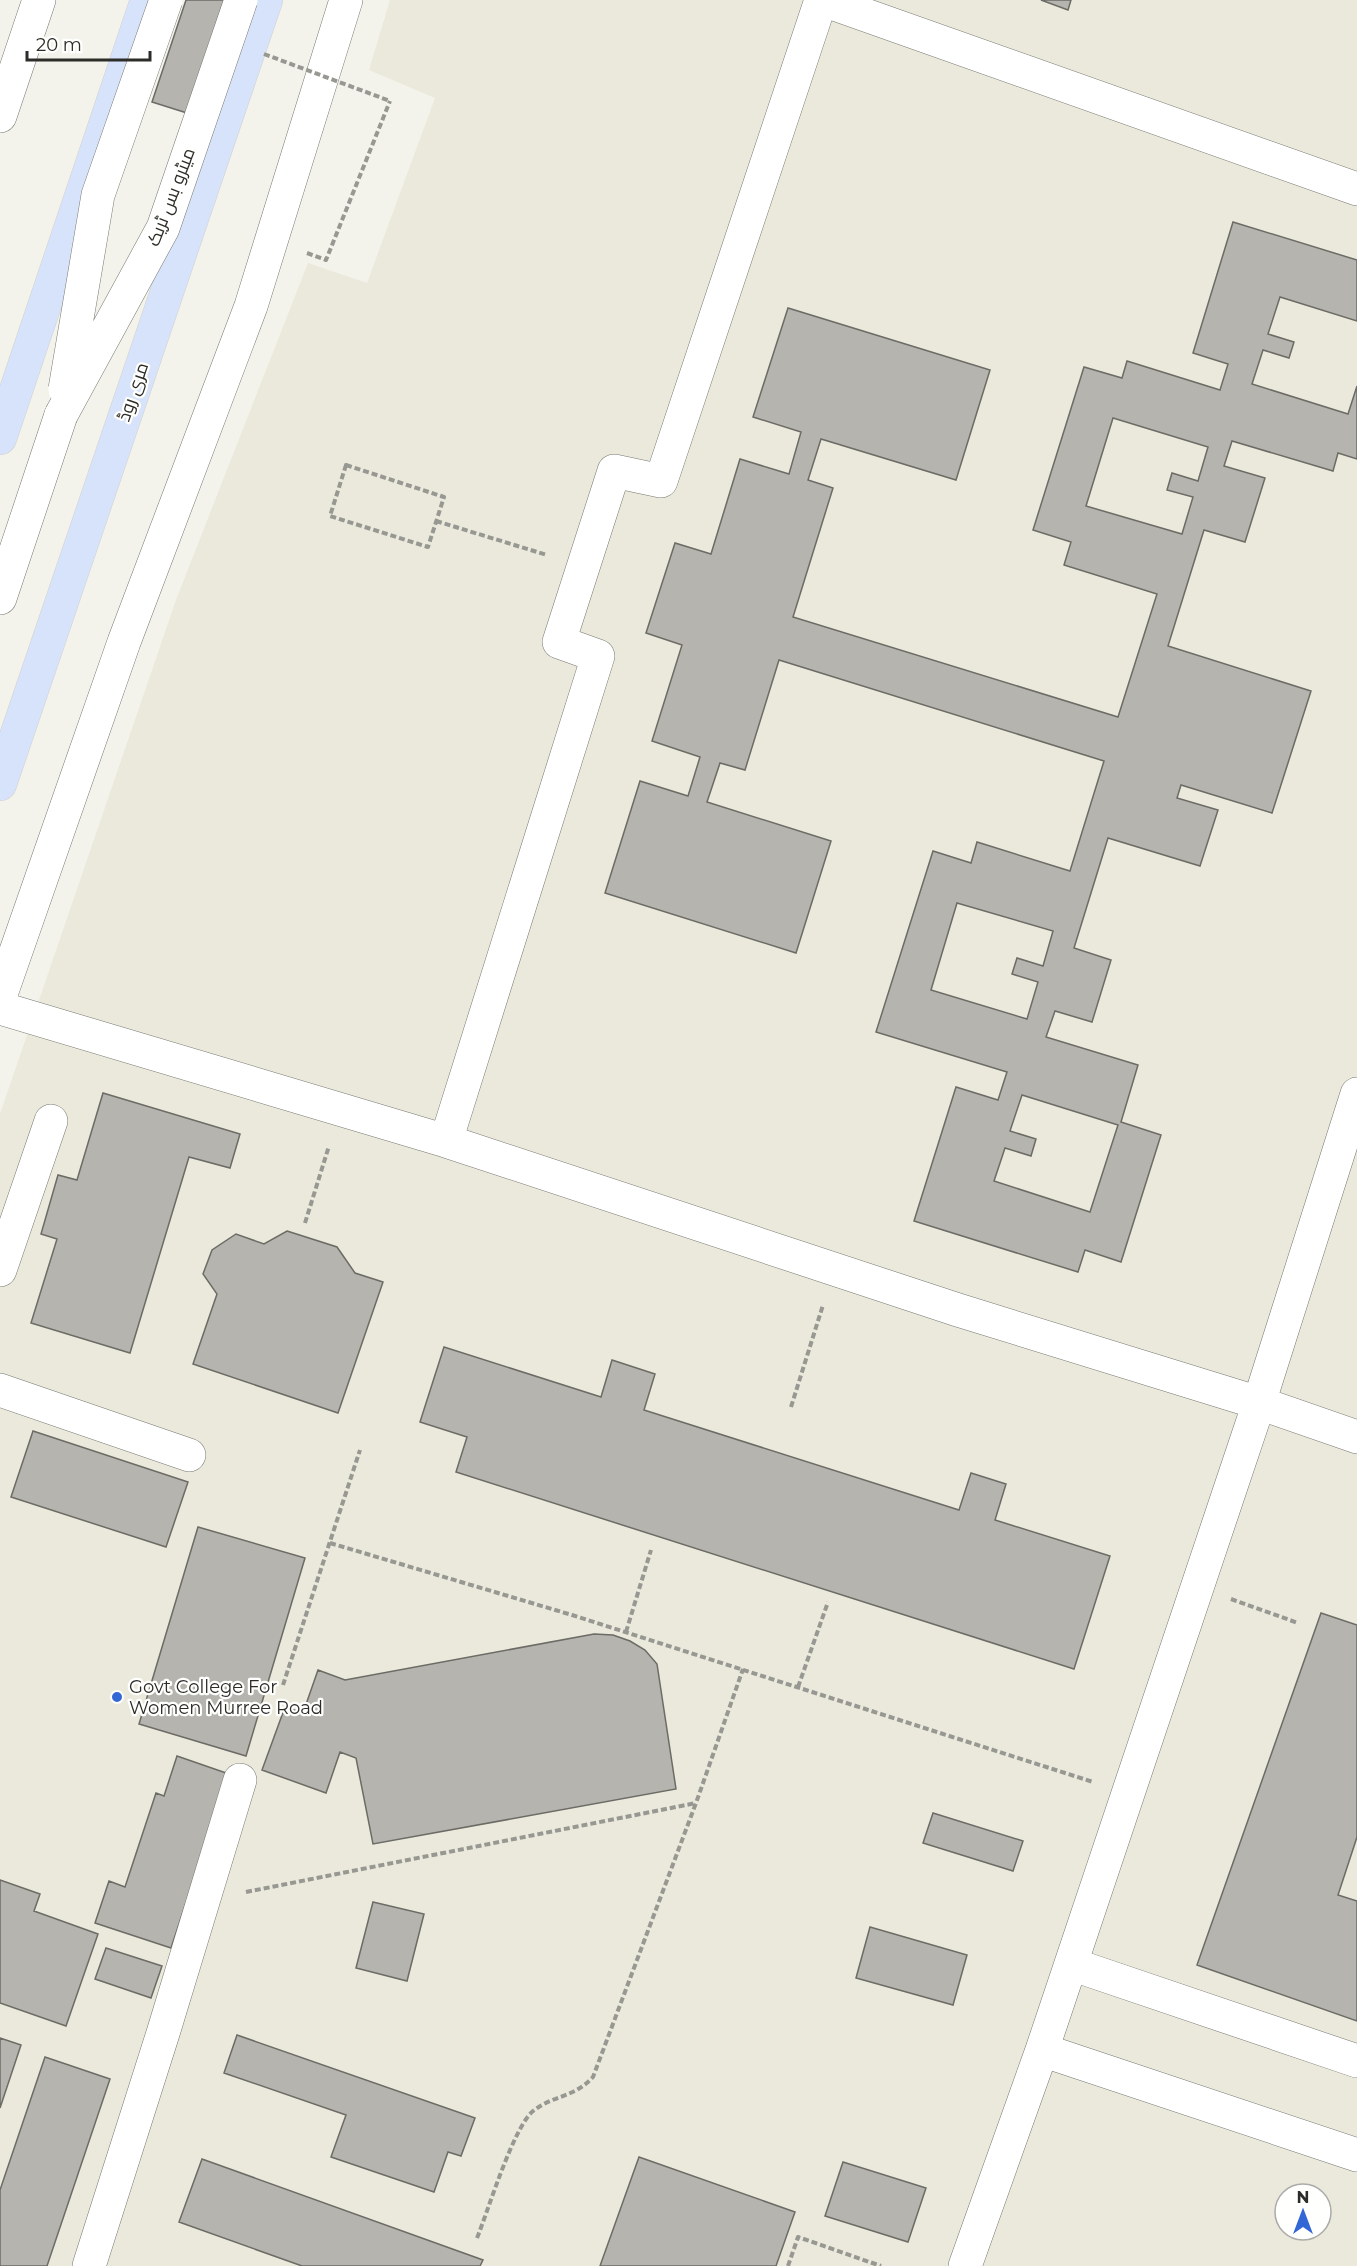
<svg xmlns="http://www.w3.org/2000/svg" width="1357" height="2266" viewBox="0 0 1357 2266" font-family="Montserrat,Cairo,sans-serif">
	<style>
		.built { fill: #eae9db; fill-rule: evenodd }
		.building { fill: #b5b4ae; stroke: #6c6b65; stroke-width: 1.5; fill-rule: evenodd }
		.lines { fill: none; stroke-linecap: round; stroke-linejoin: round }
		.minor-casing { stroke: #787872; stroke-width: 34 }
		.major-casing { stroke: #d1d1d0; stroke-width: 34 }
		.path { stroke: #989893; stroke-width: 4; stroke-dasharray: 6 3; stroke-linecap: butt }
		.minor { stroke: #fff; stroke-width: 33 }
		.major { stroke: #d7e3fa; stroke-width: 33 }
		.minor-bridge-casing { stroke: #787872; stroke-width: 34; stroke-linecap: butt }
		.path-bridge { stroke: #989893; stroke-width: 4; stroke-dasharray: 6 3; stroke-linecap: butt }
		.minor-bridge { stroke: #fff; stroke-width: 33 }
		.poi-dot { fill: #3367d6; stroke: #fffffe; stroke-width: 2 }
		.labels { text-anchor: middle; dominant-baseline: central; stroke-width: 4.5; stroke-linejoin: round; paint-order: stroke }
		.street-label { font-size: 18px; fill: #2c2c29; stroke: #fffffe }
		.poi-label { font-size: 18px; fill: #2c2c29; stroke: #fffffe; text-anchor: start }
	</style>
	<rect width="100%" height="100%" fill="#f3f3ec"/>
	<path class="built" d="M390,0H1357V2266H0V1114L176,600L308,263L367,283L435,98L369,70ZM1285,2194H1321V2230H1285Z"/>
	<path class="building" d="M186,0H224L187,113L152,102Z
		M1041,0H1071L1068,10Z
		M1233,222L1357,260V321L1280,297L1268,334L1294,342L1289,358L1263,350L1252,384L1348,414L1357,386V459L1338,453L1333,471L1232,441L1224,466L1265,478L1245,542L1204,530L1168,646L1311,691L1272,813L1181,785L1177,798L1218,810L1200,866L1108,838L1074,948L1111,960L1092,1022L1055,1011L1046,1037L1138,1065L1121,1122L1161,1135L1121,1262L1085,1250L1078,1272L914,1221L956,1087L998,1100L1007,1072L876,1032L933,851L971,863L977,842L1070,871L1104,761L779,660L745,770L720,763L707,802L831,841L796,953L605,893L640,781L688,796L700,757L652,741L682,645L646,633L675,543L711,554L740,459L789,474L801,432L753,417L788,308L990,370L956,480L821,439L808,480L833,488L793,617L1118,717L1157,594L1064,565L1071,542L1033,530L1084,367L1122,378L1127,361L1220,390L1228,364L1193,353ZM1113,418L1208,447L1198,481L1172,473L1167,490L1193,497L1182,534L1086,506ZM957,903L1053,931L1043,966L1017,958L1012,974L1038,982L1027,1019L931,990ZM1022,1095L1118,1125L1090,1212L994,1181L1005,1148L1031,1156L1036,1139L1010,1131Z
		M103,1093L240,1134L230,1168L189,1157L130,1353L31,1323L57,1239L41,1234L58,1175L77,1180Z
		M287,1231L337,1247L355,1273L383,1282L338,1413L193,1364L217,1294L203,1274L212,1250L236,1234L264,1244Z
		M444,1347L601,1397L612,1360L655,1374L644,1410L959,1510L971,1473L1006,1484L995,1520L1110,1556L1074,1669L456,1472L467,1437L420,1422Z
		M33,1431L188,1482L166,1547L11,1497Z
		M198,1527L305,1558L246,1756L139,1724Z
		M1321,1613L1357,1625V1837L1338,1895L1357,1901V2021L1197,1965Z
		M594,1634L613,1635L630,1641L645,1650L657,1664L676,1789L373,1844L356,1758L340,1752L326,1793L262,1770L285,1707L303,1713L318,1670L345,1680Z
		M177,1756L229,1774L171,1948L95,1923L109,1881L125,1887L156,1793L164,1796Z
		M933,1813L1023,1841L1013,1871L923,1843Z
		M0,1880L40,1894L34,1911L98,1934L66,2026L0,2003Z
		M373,1902L424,1914L407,1981L356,1968Z
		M870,1927L967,1955L953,2005L856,1978Z
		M106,1948L162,1966L151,1998L95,1979Z
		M237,2035L475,2118L461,2156L448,2152L434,2192L331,2157L346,2115L224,2073Z
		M0,2038L21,2045L0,2108Z
		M45,2057L110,2079L47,2266H0V2190Z
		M639,2157L795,2212L776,2266H600Z
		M202,2159L483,2260L480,2266H302L179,2222Z
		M843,2162L926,2188L908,2242L825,2216Z"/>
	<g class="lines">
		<g class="minor-casing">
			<path id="minor" d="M823,0L1357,189
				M0,116L39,0
				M0,598L61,415
				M0,997L124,642L251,306L346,0
				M0,1008L446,1141L958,1310L1259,1403L1357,1437
				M446,1141L598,656L559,642L614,471L661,481L821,0
				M0,1270L51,1121
				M0,1390L189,1455
				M1071,1964L1357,2061
				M1042,2050L1259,1403L1357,1094
				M89,2266L164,2030L240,1780
				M965,2266L1042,2050L1357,2155"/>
		</g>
		<g class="major-casing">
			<path id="major" d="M0,438L147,0
				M0,784L266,0"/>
		</g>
		<path class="path" d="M307,253L326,260L390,101
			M346,465L444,497L428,547L330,516Z
			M436,521L547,555
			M305,1223L329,1146
			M791,1407L823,1305
			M330,1543L572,1615L1093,1782
			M1231,1599L1298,1623
			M626,1632L651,1550
			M283,1685L360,1450
			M798,1687L828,1602
			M246,1892L696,1803
			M477,2238C488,2211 513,2128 533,2111C553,2095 574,2098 593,2077L696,1803L743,1669
			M788,2266L798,2237L881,2266"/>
		<use href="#minor" class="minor"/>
		<use href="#major" class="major"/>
		<g class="minor-bridge-casing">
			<path id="minor-bridge" d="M65,389L98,195L166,0
				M61,415L163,228L241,0"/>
		</g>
		<path class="path-bridge" d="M264,54L390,101"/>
		<use href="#minor-bridge" class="minor-bridge"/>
	</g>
	<circle class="poi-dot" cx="117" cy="1697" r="6"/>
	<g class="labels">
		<g class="street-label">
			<text transform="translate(171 197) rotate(-69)">میٹرو بس ٹریک</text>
			<text transform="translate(133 392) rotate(-71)">مری روڈ</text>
		</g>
		<g class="poi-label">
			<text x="129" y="1687">Govt College For<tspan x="129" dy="21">Women Murree Road</tspan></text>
		</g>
	</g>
	<g transform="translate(1303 2212)"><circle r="28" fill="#fffffe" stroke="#ababa9" stroke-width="1.5"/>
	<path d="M0-4.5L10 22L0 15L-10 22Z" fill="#3367d6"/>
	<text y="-9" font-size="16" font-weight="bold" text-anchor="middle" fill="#2c2c29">N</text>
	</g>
	<path d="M27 51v9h123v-9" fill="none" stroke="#2c2c29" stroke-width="3"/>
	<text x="36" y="51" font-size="18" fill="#2c2c29" stroke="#fffffe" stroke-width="4.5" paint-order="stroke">20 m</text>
</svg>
